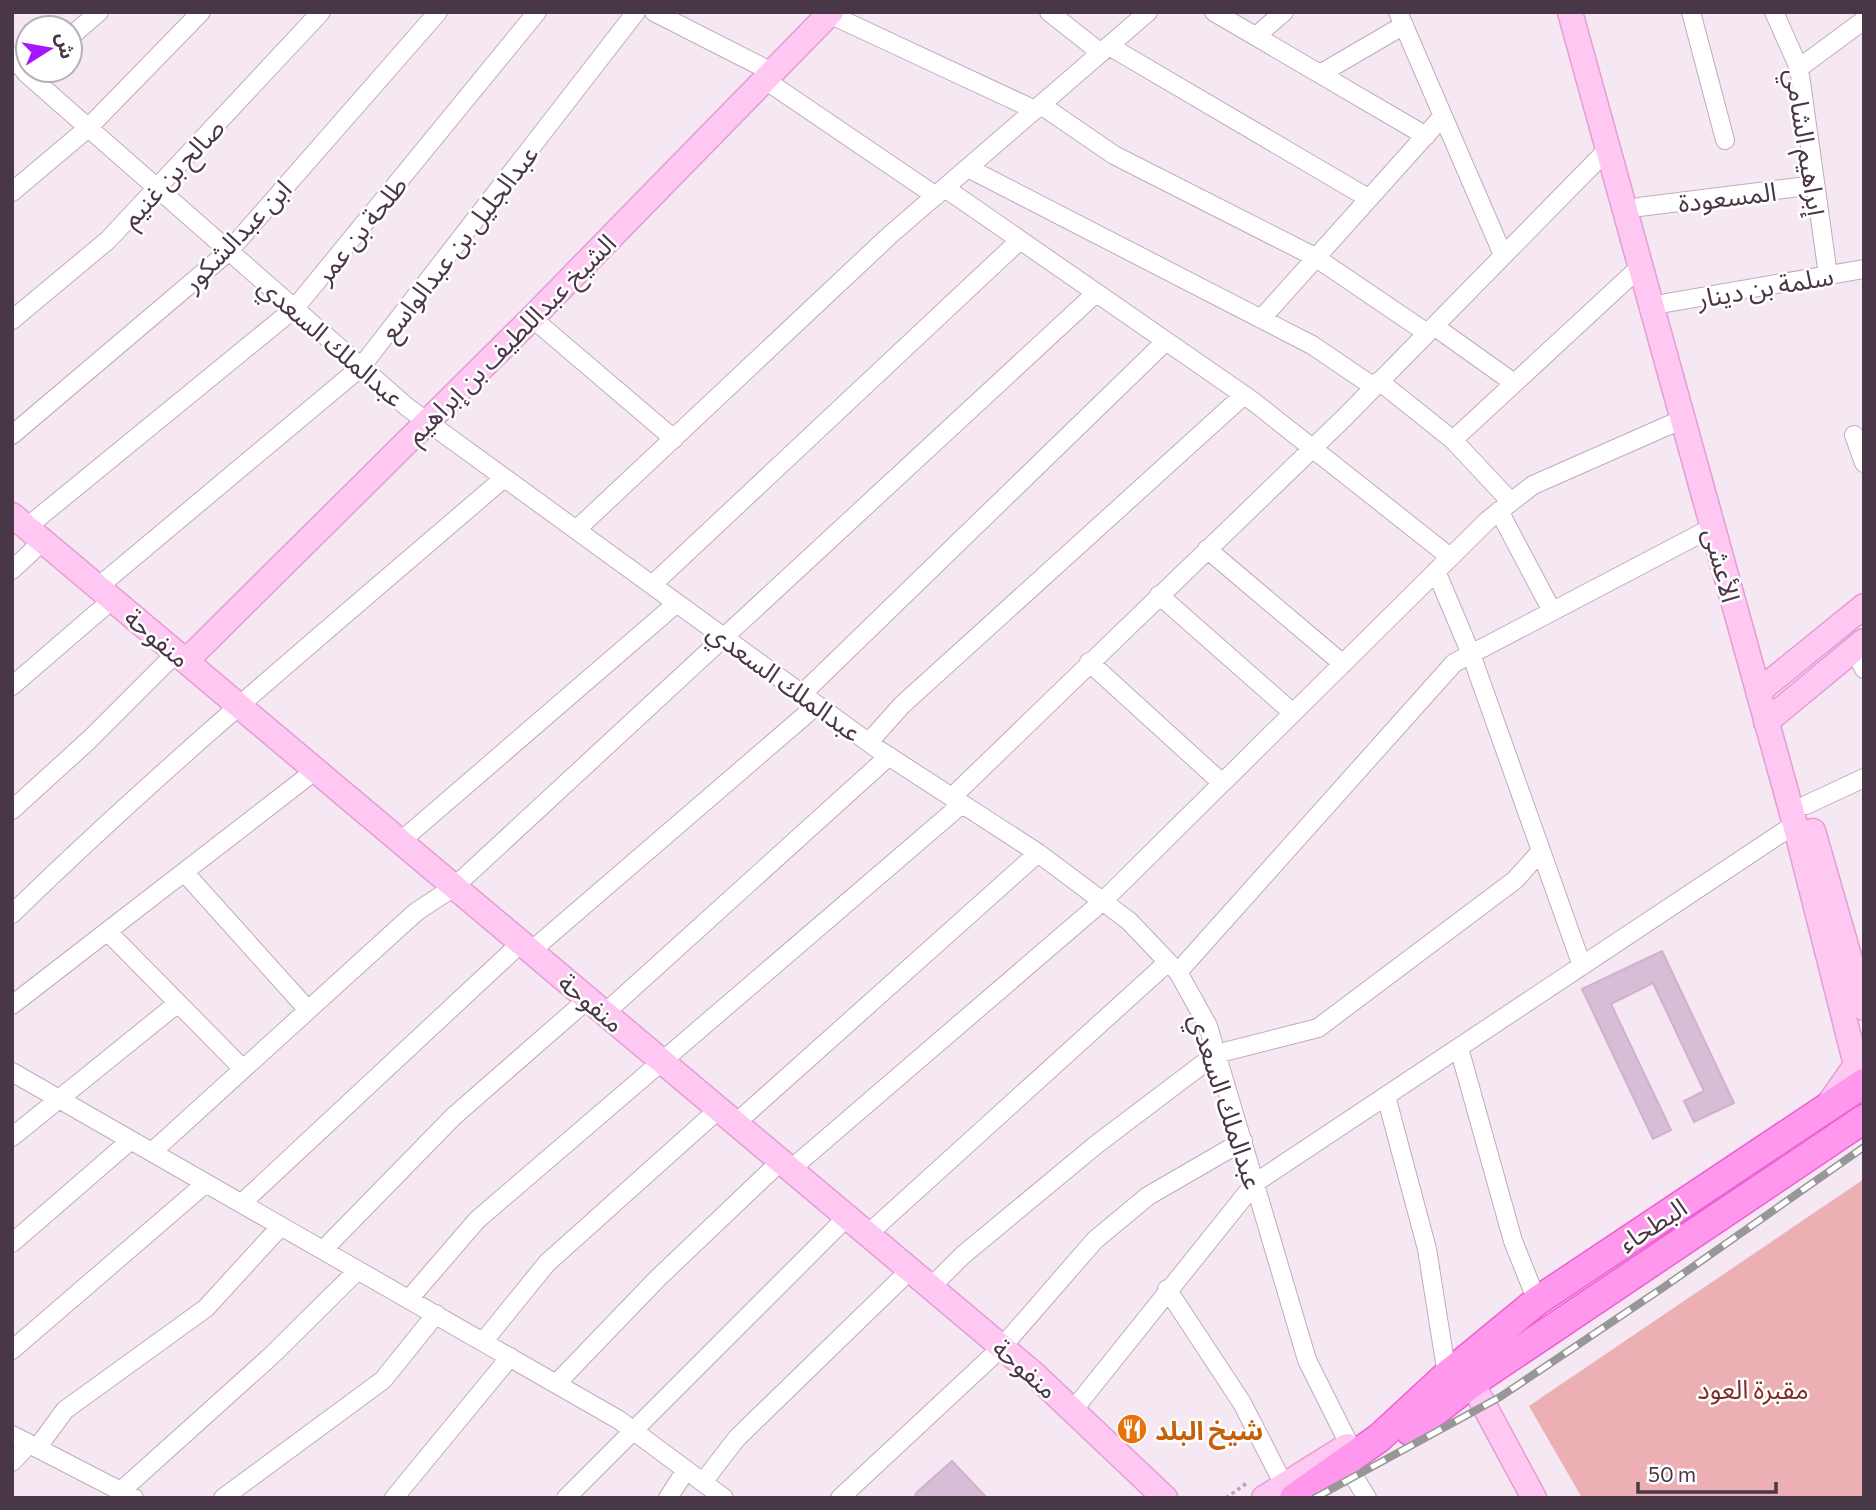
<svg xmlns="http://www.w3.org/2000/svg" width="1876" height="1510" viewBox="0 0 1876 1510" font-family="Commissioner,'Noto Sans Arabic',sans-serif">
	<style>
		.green { fill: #ebafb4 }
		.building { fill: #d7bdd5; stroke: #d3afd0; stroke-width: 2 }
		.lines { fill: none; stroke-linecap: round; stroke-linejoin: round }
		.street-casing { stroke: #c1aabe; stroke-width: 20 }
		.secondary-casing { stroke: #e49dd5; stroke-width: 27 }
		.primary-casing { stroke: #eb60d4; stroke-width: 31 }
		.path { stroke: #c49abf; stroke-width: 3.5; stroke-dasharray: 3.5 3.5; stroke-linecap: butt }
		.street { stroke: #fff; stroke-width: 18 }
		.secondary { stroke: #ffc8f3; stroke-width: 24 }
		.primary { stroke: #ff97ec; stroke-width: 28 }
		.rail-casing { stroke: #979797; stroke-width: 8 }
		.rail { stroke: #fff; stroke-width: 5; stroke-dasharray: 16; stroke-linecap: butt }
		.labels { text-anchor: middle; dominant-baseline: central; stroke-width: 5; stroke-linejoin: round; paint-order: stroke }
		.street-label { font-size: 26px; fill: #493647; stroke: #fff }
		.park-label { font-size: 26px; fill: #7f2d25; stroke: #fff }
		.food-label { font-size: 26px; font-weight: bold; fill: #c56008; stroke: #fff; text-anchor: start }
	</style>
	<rect width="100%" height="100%" fill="#f5e8f3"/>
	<path class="green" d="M1864,1179V1498H1582L1529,1406Z"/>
	<path class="building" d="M1662,951L1734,1103L1694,1122L1684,1101L1704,1091L1653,983L1611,1004L1671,1130L1653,1139L1582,989Z
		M952,1461L987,1498H914L917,1492Z"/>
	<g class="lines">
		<g class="street-casing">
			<path id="street" d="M654,12L772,72
				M825,12L1035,110
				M1049,12L1101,53
				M1214,12L1426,136
				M1398,12L1503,255
				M1691,12L1725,140
				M1774,12L1799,68L1828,275
				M1256,36L1284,12
				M70,37L99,12
				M1109,46L1368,198
				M12,56L27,74L407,407L879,750L1038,853L1129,921L1168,962L1178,972L1208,1026L1307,1360L1349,1444
				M1799,68L1864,20
				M1320,74L1404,25
				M765,80L936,196
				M1041,105L1114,155L1315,257L1427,333
				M968,168L1312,345L1374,387
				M945,188L1254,402L1450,557
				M12,192L88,128L201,12
				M1639,207L1815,185
				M1666,303L1864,269
				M532,318L674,439
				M1261,319L1443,116
				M12,320L108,240L321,12
				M1434,326L1514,383
				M1379,381L1453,440L1511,502
				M12,435L229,251L438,12
				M1854,435L1864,463
				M1453,440L1641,266
				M1499,511L1552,611
				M27,527L295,308L537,12
				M576,530L890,235L1148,12
				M1207,549L1343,664
				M12,570L43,541
				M1436,571L1471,654L1582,966
				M652,585L1020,240
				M98,587L361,367L636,12
				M1159,595L1293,713
				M1854,649L1864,669
				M1089,662L1222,783
				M12,686L113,599
				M802,694L1166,341
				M869,742L902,705L1244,395
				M952,797L1344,418L1608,149
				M1806,805L1864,778
				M12,810L89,740L176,653
				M401,841L677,603
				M185,873L308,1010
				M12,914C169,761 338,621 504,478
				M108,932L243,1069
				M531,951L817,705
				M1178,972L1454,663L1713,527
				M12,1005L316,770
				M605,1013L889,756
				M1459,1048L1513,1241L1537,1301
				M12,1072L619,1420L724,1498
				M1386,1096L1427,1249L1447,1375
				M736,1123L1038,853
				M12,1137L178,1003
				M152,1152L416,912L454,887L1096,293
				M791,1169L1103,901L1488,520L1533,485L1683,419
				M242,1203L521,943
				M868,1234L1168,962
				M12,1243L131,1140
				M323,1250L454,1116L588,999
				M931,1287L963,1255L1097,1144L1216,1054L1318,1028L1515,880L1541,851
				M1167,1289L1242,1403L1284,1485
				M409,1299L477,1220L962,804
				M483,1342L547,1263L719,1109
				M12,1350L206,1183
				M556,1384L657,1279L781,1161
				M1074,1409L1255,1183L1795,824
				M12,1435L134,1498
				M37,1448L65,1410L206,1308L281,1226
				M12,1462L29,1444
				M1353,1475L1367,1498
				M703,1482L737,1438L910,1270
				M121,1491L271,1356L358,1270
				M223,1498L383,1380L436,1314
				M394,1498L510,1357
				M566,1498L847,1217
				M668,1498L686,1470
				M840,1498L1002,1347L1095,1240L1148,1196L1243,1141"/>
		</g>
		<g class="secondary-casing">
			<path id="secondary" d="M1570,12L1795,824L1856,1065L1828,1105
				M12,515L1034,1374L1165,1498
				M186,661L532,318L831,12
				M1758,692L1864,606
				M1766,722L1864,641
				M1813,831L1864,1008
				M1472,1383L1534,1498
				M1264,1498L1347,1446"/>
		</g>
		<g class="primary-casing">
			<path id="primary" d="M1410,1431L1472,1383L1864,1119
				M1294,1498L1379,1438L1447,1375L1537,1301L1864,1083"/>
		</g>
		<path class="path" d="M1226,1498L1247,1483"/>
		<use href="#street" class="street"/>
		<use href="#secondary" class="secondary"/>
		<use href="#primary" class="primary"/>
		<g class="rail-casing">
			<path id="rail" d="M1315,1498L1500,1397L1664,1287L1864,1147"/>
		</g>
		<use href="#rail" class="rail"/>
	</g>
	<defs>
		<g id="restaurant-disc" transform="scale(1.575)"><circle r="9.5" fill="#e8710a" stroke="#fff"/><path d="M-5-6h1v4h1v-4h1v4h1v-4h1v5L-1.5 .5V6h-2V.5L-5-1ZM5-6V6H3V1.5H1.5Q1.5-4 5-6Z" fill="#fff"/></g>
	</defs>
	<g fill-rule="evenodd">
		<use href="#restaurant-disc" x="1132" y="1429"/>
	</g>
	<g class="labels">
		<g class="street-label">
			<text transform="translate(1807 142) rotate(81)">إبراهيم الشامي</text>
			<text transform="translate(172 172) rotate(-47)">صالح بن غنيم</text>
			<text transform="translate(1727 196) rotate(-7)">المسعودة</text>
			<text transform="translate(360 229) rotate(-51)">طلحة بن عمر</text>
			<text transform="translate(236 235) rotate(-46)">ابن عبدالشكور</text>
			<text transform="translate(458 242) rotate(-52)">عبدالجليل بن عبدالواسع</text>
			<text transform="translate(1765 286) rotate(-10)">سلمة بن دينار</text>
			<text transform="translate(510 338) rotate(-45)">الشيخ عبداللطيف بن إبراهيم</text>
			<text transform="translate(332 341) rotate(41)">عبدالملك السعدي</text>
			<text transform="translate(1723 565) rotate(75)">الأعشى</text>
			<text transform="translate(158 637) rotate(40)">منفوحة</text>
			<text transform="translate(785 681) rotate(36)">عبدالملك السعدي</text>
			<text transform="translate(592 1002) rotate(40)">منفوحة</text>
			<text transform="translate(1227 1101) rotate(72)">عبدالملك السعدي</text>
			<text transform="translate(1652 1224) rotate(-33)">البطحاء</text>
			<text transform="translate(1026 1368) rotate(41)">منفوحة</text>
		</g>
		<g class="park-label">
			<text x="1753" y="1388">مقبرة العود</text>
		</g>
		<g class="food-label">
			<text x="1155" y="1429">شيخ البلد</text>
		</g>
	</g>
	<rect width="1876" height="1510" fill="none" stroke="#493647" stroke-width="28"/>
	<g transform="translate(49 49) rotate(79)"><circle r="33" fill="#ffffff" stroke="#b6afb5" stroke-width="2"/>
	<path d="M0-5L12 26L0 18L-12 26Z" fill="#a515ff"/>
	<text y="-10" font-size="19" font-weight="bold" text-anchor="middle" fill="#493647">ش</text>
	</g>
	<path d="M1638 1482v10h138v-10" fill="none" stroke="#493647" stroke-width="3.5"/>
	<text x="1648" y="1482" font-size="21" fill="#493647" stroke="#ffffff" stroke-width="5" paint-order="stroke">50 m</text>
</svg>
